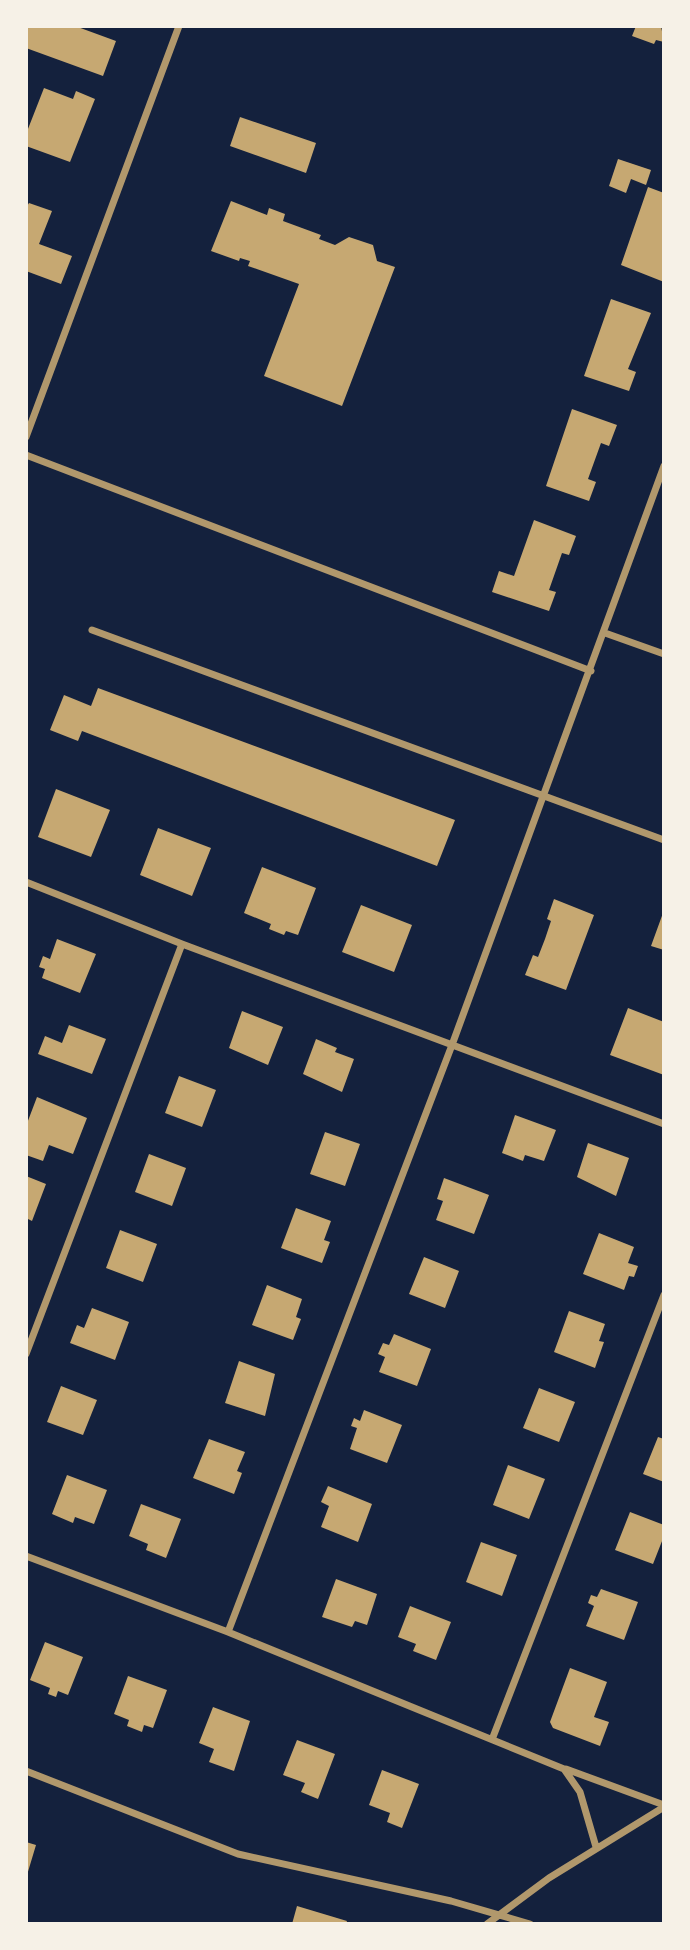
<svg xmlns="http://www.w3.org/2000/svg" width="690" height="1950" viewBox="0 0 690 1950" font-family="'Crimson Pro',serif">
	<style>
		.building { fill: #c6a872 }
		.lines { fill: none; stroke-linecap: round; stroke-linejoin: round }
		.minor { stroke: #b1986c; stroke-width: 7 }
	</style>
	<rect width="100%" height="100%" fill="#14213d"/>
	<path class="building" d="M26,26H75L116,41L103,76L26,48Z
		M636,26H661L664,42L656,40L654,44L632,36Z
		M44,88L73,99L76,91L95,99L70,162L26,146V134Z
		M240,117L316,143L306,173L230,146Z
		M618,159L651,170L646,185L631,179L626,193L609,186Z
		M648,187L664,193V282L621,265Z
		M231,201L267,215L269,208L285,214L283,221L321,235L319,239L335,245L349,237L373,245L377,261L395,267L342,406L264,376L299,284L248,266L250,261L240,258L239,261L211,251Z
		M29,203L52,211L39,244L72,256L61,284L26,271V208Z
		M611,299L651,313L628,369L636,372L629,391L584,376Z
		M572,409L617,425L609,446L601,443L588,479L596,482L589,501L546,486Z
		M534,520L576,536L569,555L562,553L549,590L556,592L549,611L492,592L499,571L514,576Z
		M98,688L455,820L437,866L82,731L78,741L50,730L64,695L91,706Z
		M56,789L110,810L91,857L38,837Z
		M158,828L211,848L192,896L140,875Z
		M262,867L316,888L298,935L286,931L284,935L269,929L271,924L244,913Z
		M554,899L594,915L566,990L525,975L533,955L538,957L545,939L551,921L547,919Z
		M361,905L412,925L394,972L342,952Z
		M663,913H664V950L651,946Z
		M57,939L96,954L80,993L42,978L45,969L39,967L43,956L50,959Z
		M628,1008L664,1022V1075L610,1055Z
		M242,1011L283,1027L268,1065L229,1048Z
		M69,1025L106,1039L92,1074L38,1054L45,1036L62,1043Z
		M316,1039L337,1048L335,1052L354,1059L342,1092L303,1074Z
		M179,1076L216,1090L202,1127L165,1113Z
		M37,1097L87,1118L73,1154L49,1145L43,1161L26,1155V1126Z
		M515,1115L556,1130L544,1161L525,1155L523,1161L502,1153Z
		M325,1132L360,1144L345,1186L310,1174Z
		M588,1143L629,1158L616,1196L577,1177Z
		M149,1154L186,1168L172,1206L135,1192Z
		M26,1176L46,1184L32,1221L26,1218Z
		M444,1178L489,1195L474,1234L436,1220L443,1201L437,1199Z
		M296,1208L331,1221L324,1240L330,1242L322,1263L281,1248Z
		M120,1230L157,1244L143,1282L106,1268Z
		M599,1233L634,1247L628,1263L638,1266L634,1277L629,1276L624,1290L583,1274Z
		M424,1257L459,1271L445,1308L409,1294Z
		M267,1285L302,1299L296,1317L301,1319L293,1340L252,1325Z
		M92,1308L129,1322L115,1360L70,1343L77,1325L84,1328Z
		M569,1311L605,1324L599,1341L604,1342L595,1368L554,1352Z
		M394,1334L431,1349L417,1386L379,1372L385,1357L378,1354L383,1343L389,1345Z
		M239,1361L275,1374L265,1416L225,1403Z
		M61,1386L97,1400L83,1435L47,1422Z
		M539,1388L575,1402L559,1442L523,1428Z
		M364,1410L402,1425L387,1463L350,1449L357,1428L351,1426L354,1418L360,1421Z
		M658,1437L664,1439V1482L643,1474Z
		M209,1439L245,1452L237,1471L242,1473L234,1494L193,1478Z
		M508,1465L545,1479L529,1519L493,1505Z
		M67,1475L107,1490L94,1524L75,1517L73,1523L52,1514Z
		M328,1486L372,1504L358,1542L321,1527L329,1506L321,1502Z
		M141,1504L181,1519L166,1558L146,1550L148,1544L129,1536Z
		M630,1512L664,1525V1536L653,1564L615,1550Z
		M481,1542L517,1555L502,1596L466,1582Z
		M336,1579L377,1594L367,1625L355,1621L352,1627L322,1617Z
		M601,1589L638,1602L624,1640L586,1626L594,1606L588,1603L591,1595L597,1597Z
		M410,1606L451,1622L436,1660L413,1651L416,1644L398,1637Z
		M45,1642L83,1657L68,1695L58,1691L56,1697L48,1694L50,1688L30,1680Z
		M570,1668L607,1682L594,1717L609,1722L600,1746L553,1728L550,1722Z
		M128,1676L167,1690L153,1728L144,1725L142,1732L127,1726L129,1720L114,1714Z
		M213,1707L250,1721L234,1771L209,1762L214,1749L199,1743Z
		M297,1740L335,1754L318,1799L301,1792L305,1783L283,1775Z
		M382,1770L419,1784L402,1828L387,1822L390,1813L369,1805Z
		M26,1842L36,1845L27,1875H26Z
		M297,1906L347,1921L346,1924H292Z"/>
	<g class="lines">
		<path class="minor" d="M26,437L179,26
			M26,455L591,671
			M92,630L664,840
			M605,633L664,654
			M26,882L182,944L664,1124
			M26,1354L182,944
			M26,1556L228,1632L564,1769L580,1792L596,1847
			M228,1632L452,1045L664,466
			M493,1737L664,1295
			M566,1769L664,1805
			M26,1771L238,1854L451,1901L530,1924
			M487,1924L549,1878L664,1807"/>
	</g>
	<rect width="690" height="1950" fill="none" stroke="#f6f1e7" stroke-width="56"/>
</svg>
